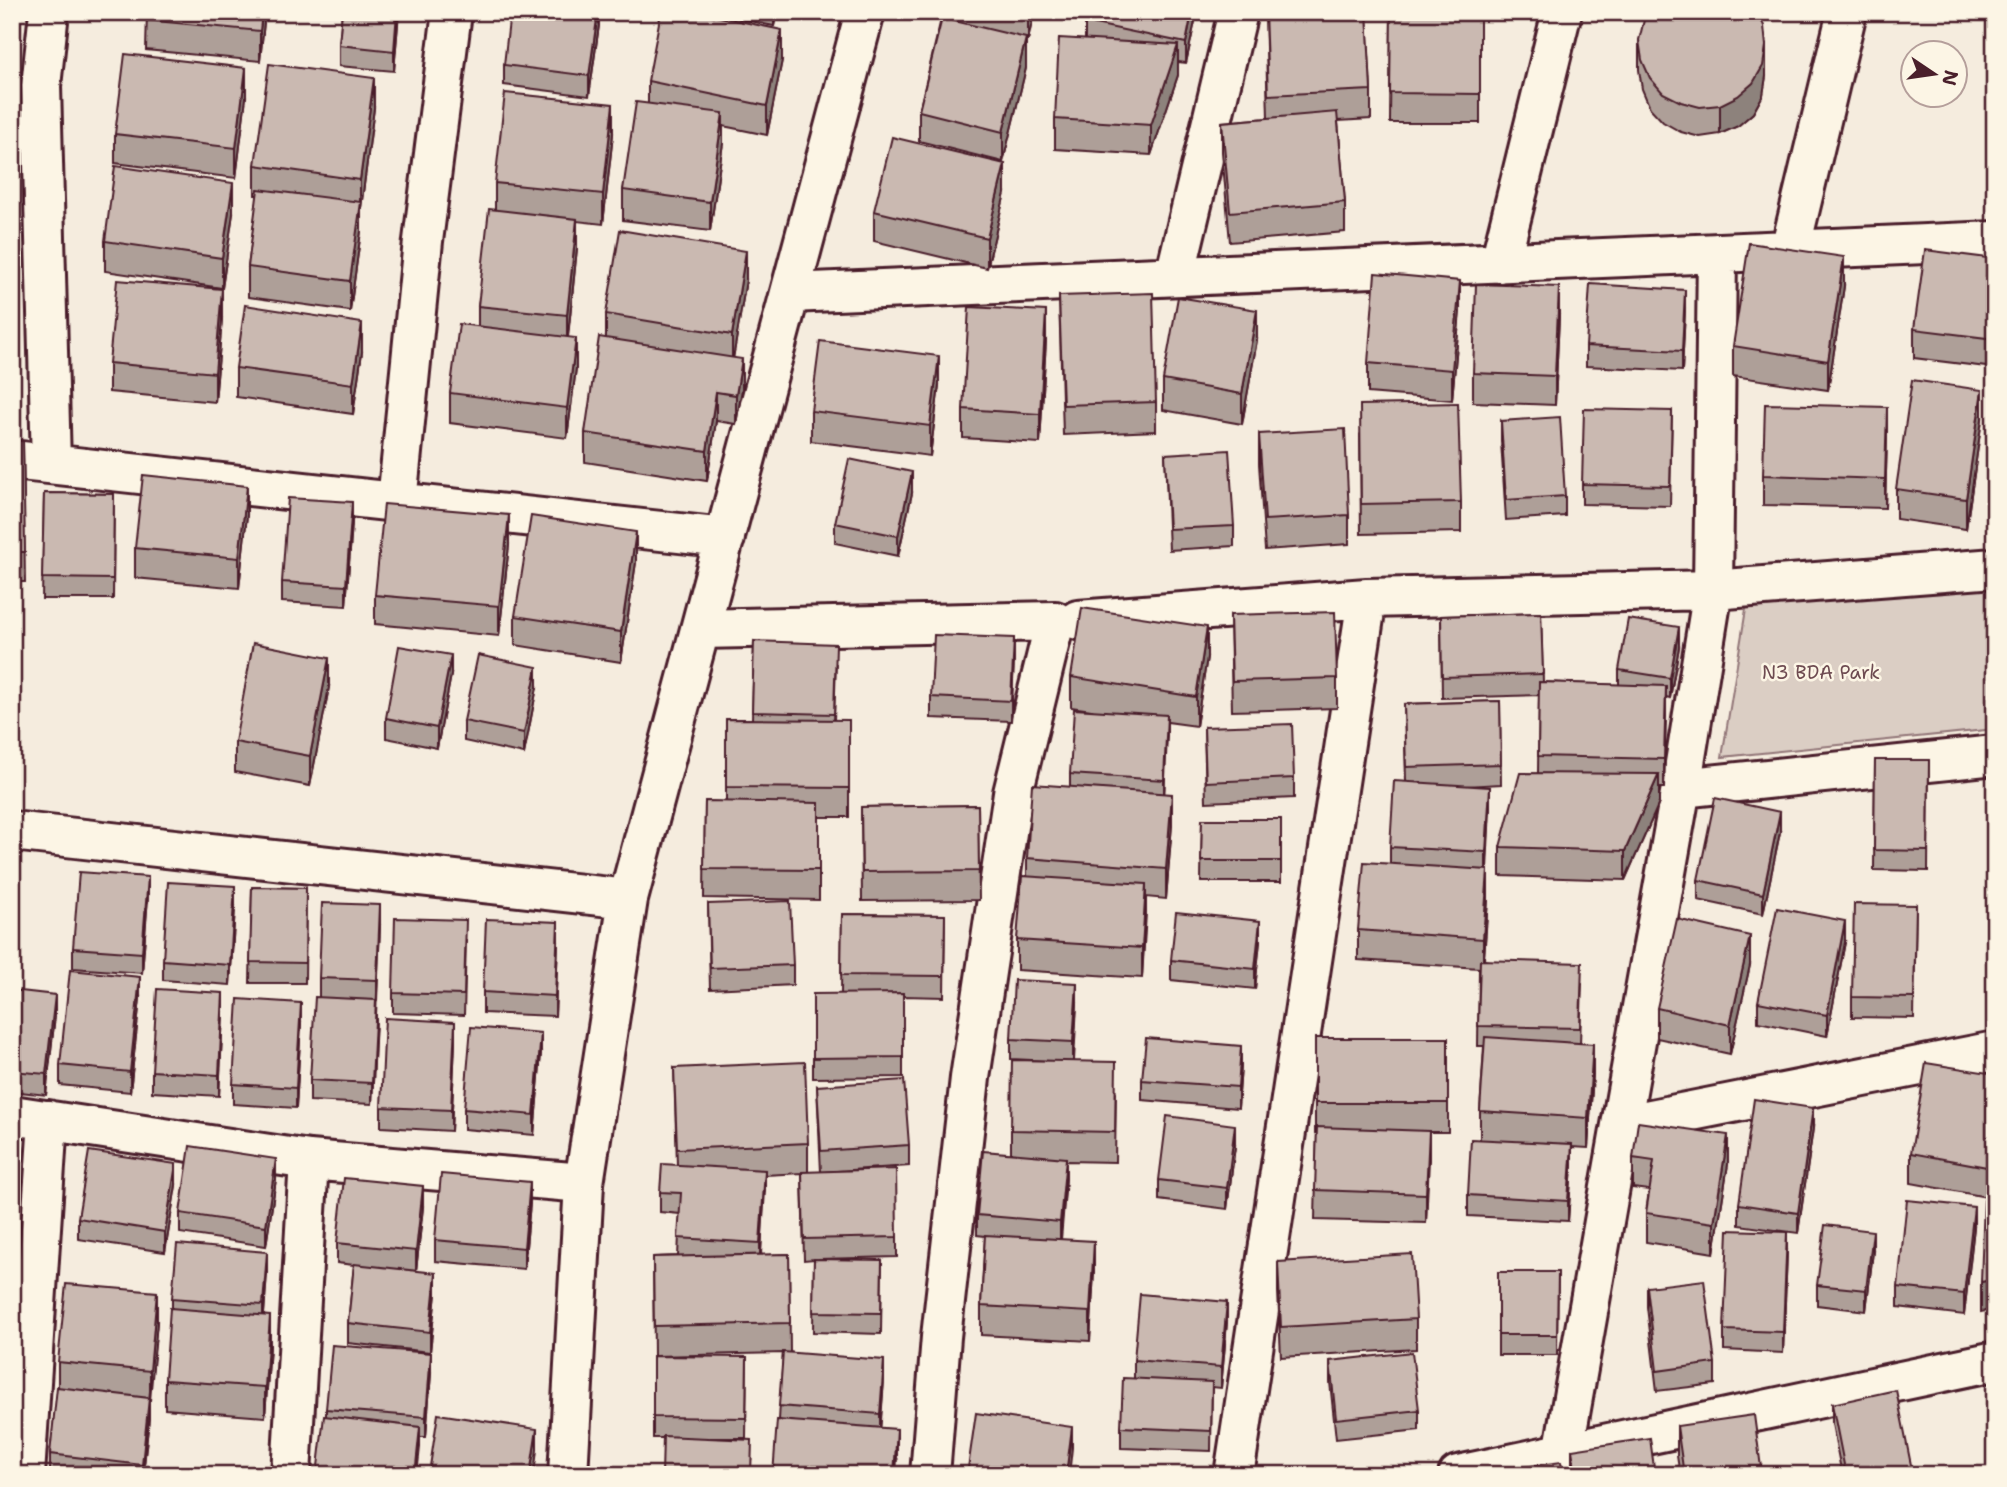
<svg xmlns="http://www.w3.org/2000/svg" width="2007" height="1487" viewBox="0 0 2007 1487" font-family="'Shantell Sans',sans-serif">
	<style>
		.green { fill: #dbcec4; stroke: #927678; stroke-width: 2 }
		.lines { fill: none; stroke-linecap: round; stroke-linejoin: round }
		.minor-casing { stroke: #4a1f2b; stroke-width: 44 }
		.minor { stroke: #fcf5e5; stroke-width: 38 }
		.wall { fill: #ae9f98; stroke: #4a1f2b; stroke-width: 2 }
		.shaded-wall { fill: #8d827c; stroke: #4a1f2b; stroke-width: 2 }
		.building { fill: #cab9b1; stroke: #4a1f2b; stroke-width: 2 }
		.labels { text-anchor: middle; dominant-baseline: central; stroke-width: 5; stroke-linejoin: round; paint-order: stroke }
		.park-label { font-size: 19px; fill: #6e4b51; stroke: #fcf5e5 }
	</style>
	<rect width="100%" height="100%" fill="#f5ecde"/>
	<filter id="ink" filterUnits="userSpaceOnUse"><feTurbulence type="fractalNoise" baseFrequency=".0143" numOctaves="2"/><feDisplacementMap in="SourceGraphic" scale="14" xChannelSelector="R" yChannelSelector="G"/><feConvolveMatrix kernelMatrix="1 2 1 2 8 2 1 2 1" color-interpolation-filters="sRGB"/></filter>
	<g filter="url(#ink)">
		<path class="green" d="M1995,585V729L1722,757L1747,603Z"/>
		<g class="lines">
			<g class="minor-casing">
				<path id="minor" d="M49,12L41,86L51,464
					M1790,250L1847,12
					M1717,253L1713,590L1681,788L1621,1125L1995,1051
					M1500,263L1562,12
					M1175,276L1238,12
					M790,293L1995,241
					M12,460L725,538
					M397,502L423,241L452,12
					M1078,620L1367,598L1713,590L1995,568
					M700,629L1055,621L1013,793L970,1078L941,1337L930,1475
					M1681,788L1995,755
					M12,831L628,899
					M12,1115L309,1160L584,1183
					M1563,1454L1621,1125
					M25,1475L48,1120
					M291,1475L309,1160
					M568,1475L584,1183L628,899L865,12
					M1234,1475L1367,598
					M1458,1475L1995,1361"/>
			</g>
			<use href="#minor" class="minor"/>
		</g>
		<path class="wall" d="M147,12H265L260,61L146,50Z
			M342,12H399L394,71L339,66V45Z
			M599,12V25L589,96L504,85V65Z
			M705,12H777L774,26Z
			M935,12H1034L1028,40H1026V68L1003,162L919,141V111L941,19L935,17Z
			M1197,12L1186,63L1178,62V75L1151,155L1055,149V119L1085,40V22Z
			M1265,12H1373V16H1367L1371,90V119L1338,121L1345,202V232L1230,242L1222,152V122L1268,118Z
			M1391,12H1519L1518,18L1480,15V123H1390Z
			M1639,40L1766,76L1763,95L1753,113L1738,126L1720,134L1700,137L1681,132L1663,122L1650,108L1642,89L1639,70Z
			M782,60L767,135L723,126V143L710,231L623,220V190L648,103V81Z
			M246,97L236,178L115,163V134Z
			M374,108L361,208V231L350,311L248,297V267L258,195H255V165Z
			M613,134L603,224L577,221V248L568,337L576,368L567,438L450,423V393L478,326V306L495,209V183Z
			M1005,193L987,268L874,241V211Z
			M233,213L222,288L105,271V241Z
			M1995,259V368L1914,358V329Z
			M746,280L733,358L742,389L736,424L716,421L707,481L585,462V433L606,338V314Z
			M1844,286L1828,390L1733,376V346Z
			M1059,296L1156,402V431L1063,435Z
			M1460,310L1452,400L1368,393V363Z
			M1685,310L1682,371L1586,366V346Z
			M1559,316L1555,405L1473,402V373Z
			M222,319L215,402L109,392V363Z
			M1046,340L1040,443L963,438V409Z
			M1257,340L1242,424L1163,410V380Z
			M362,352L353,414L236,397V368Z
			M939,385L930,456L811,441V411Z
			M1672,411L1670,506L1582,504V484Z
			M1982,419L1966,529L1896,519V489Z
			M1501,421L1565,496V516L1506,520L1501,441Z
			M1259,434L1349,515V544L1265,550L1259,464Z
			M1360,435L1461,502V532L1361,534Z
			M1887,436L1885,508L1763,505V475Z
			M12,441H23L25,582H12Z
			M1165,454L1234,526V546L1169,550Z
			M1995,461V507L1992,506V476Z
			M44,493L114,494L113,599H42Z
			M912,493L898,556L835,543V523Z
			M247,515L239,588L135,578V548Z
			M352,522L346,606L282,602V582Z
			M509,545L499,636L375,624V595Z
			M636,562L621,662L515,645V616Z
			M1541,613L1543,682L1619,685V670L1679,647L1670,698L1666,697L1664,788H1659V803L1625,880L1500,876V847L1538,773L1539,695L1442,698L1441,616Z
			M1230,615L1337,678V708L1232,711Z
			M754,641L836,664L834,720H849V817H819V900L704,898L705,801L726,802V719H752Z
			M1207,657L1196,726L1167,722L1164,794L1172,824L1166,899L1146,897L1142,978L1017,970V940L1027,877V858L1070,787V774L1092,710L1071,707V677Z
			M1014,659L1011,721L931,718V697Z
			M451,675L437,748L386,738V718Z
			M329,687L310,786L235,772V742Z
			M537,687L524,754L464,741V721Z
			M1500,701L1501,784L1464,786L1490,807L1487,870L1488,899L1484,960L1582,983L1580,1044L1593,1074L1588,1148L1572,1147V1165L1568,1221L1468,1216V1195L1480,1139V1111L1484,1046H1478L1479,968L1358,960V930L1390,863V847L1406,782L1404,704Z
			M1204,727L1294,778V798L1206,802Z
			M1875,760H1929L1928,871L1874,870Z
			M1992,763H1995V874H1991Z
			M978,805L979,900L862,901L861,807Z
			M1202,819H1281V882H1201Z
			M1780,832L1763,914L1698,900V880Z
			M252,887L306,888L305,983H250Z
			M148,897L142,973L73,968V948Z
			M708,904L793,965V985L710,989Z
			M1916,905L1914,1018L1852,1017V997Z
			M235,907L230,985L163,980V960Z
			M842,914L945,915L944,997L903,996V1077L813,1078V994H841Z
			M380,926L372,1104L310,1101V1080L319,997V978Z
			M466,941L464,1015L393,1013V993Z
			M1260,941L1255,989L1171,980V960Z
			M1845,942L1827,1036L1758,1022V1002Z
			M558,943L555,1016L483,1013V992Z
			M1750,965L1730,1054L1657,1038V1008Z
			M12,990L55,1015L46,1095L12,1091Z
			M140,998L130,1092L60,1085V1065Z
			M1077,1003L1074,1061L1116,1092L1115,1162L1066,1161V1178L1061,1240L1094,1271L1090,1341L981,1335V1306L985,1236L977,1235V1215L1011,1154V1130L1050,1061L1011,1059V1039Z
			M223,1013L219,1096L152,1092V1071Z
			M301,1023L296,1108L233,1104V1084Z
			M1315,1038H1448V1132H1429L1426,1223L1315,1220L1317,1133H1315Z
			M455,1042L451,1131L381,1127V1107Z
			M541,1053L534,1135L464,1129V1109Z
			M1241,1066L1238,1108L1142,1100V1080Z
			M674,1068L808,1143V1172H821L817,1086L909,1145V1166L821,1172L897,1237V1257L818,1259L882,1260L881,1334L813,1332L814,1259L804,1260L802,1173L765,1175L761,1255L789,1254L790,1352L884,1380L880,1428L897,1458L779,1420L783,1353L654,1356L653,1257L678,1256L680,1214L660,1212V1192L677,1165Z
			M1995,1074V1151L1987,1197L1911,1183V1153Z
			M1813,1128L1798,1233L1739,1225V1204Z
			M1235,1146L1227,1209L1159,1200V1180Z
			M1633,1158L1728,1164L1714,1253L1646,1242V1213L1649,1190L1633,1188Z
			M276,1179L266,1246L180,1233V1213Z
			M176,1185L165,1252L78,1239V1218Z
			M530,1203L524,1269L435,1261V1240Z
			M423,1207L416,1271L436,1293L430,1352L348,1343V1323L354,1265L337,1263V1243Z
			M1974,1227L1964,1315L1898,1307V1287Z
			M1873,1251L1866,1311L1817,1305V1285Z
			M1787,1252L1783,1353L1724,1350V1330Z
			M1278,1262L1416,1319V1349L1281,1357L1278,1292Z
			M267,1272L264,1315L270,1346L265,1417L165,1409V1380L172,1309V1298Z
			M1498,1272H1558L1557,1355H1498Z
			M1647,1287L1715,1363V1384L1657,1391L1647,1307Z
			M157,1322L149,1401V1418L143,1475L50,1474V1454L58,1387V1362Z
			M1227,1322L1221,1388L1212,1387L1211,1451L1121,1448V1427L1134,1379V1360Z
			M653,1356L747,1357L746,1438H710L752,1460L663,1438H653Z
			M1330,1361L1419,1410V1430L1336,1439L1330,1382Z
			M431,1373L426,1437H420V1447L326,1417V1409Z
			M1832,1404L1913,1475H1842L1832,1424Z
			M1677,1426L1762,1475H1680L1677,1456Z
			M1572,1450L1655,1475H1572Z"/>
		<path class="shaded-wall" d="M262,12H265L260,61V31Z
			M397,12H399L394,71V51Z
			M598,12H599V25L589,96V76Z
			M774,12H777L774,26Z
			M1028,12H1034L1028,40Z
			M1192,12H1197L1186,63V43Z
			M782,30V60L767,135V106Z
			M1026,38V68L1003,162V132Z
			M1178,45V75L1151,155V125Z
			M1766,46V76L1763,95L1753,113L1738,126L1720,134V105Z
			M246,68V97L236,178V148Z
			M374,78V108L361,208V231L350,311V281L360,203V180Z
			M613,104V134L603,224V194Z
			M723,113V143L710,231V202Z
			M1005,164V193L987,268V238Z
			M233,183V213L222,288V258Z
			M577,219V248L567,345V315Z
			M746,251V280L732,365V335Z
			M1844,257V286L1828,390V361Z
			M1460,281V310L1452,400V370Z
			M1559,287V316L1555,405V376Z
			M222,289V319L215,402V373Z
			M1685,290V310L1682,371V351Z
			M1257,310V340L1242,424V394Z
			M1046,311V340L1040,443V414Z
			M362,323V352L353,414V384Z
			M576,338V368L567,438V408Z
			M939,356V385L930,456V426Z
			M742,359V389L736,424V395Z
			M1982,390V419L1966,529V499Z
			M716,392V421L707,481V451Z
			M1887,407V436L1885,508V479Z
			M912,472V493L898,556V536Z
			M247,486V515L239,588V558Z
			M352,502V522L346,606V586Z
			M509,515V545L499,636V606Z
			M636,532V562L621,662V632Z
			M1207,627V657L1196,726V697Z
			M1679,627V647L1670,698V678Z
			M1014,638V659L1011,721V701Z
			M451,655V675L437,748V728Z
			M329,658V687L310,786V756Z
			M537,667V687L524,754V733Z
			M1666,686V716L1664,788V759Z
			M1167,715V735L1164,801V780Z
			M1659,774V803L1625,880V851Z
			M1490,787V807L1486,873V852Z
			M1172,794V824L1166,899V869Z
			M1780,812V832L1763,914V894Z
			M1488,870V899L1483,969V939Z
			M148,877V897L142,973V953Z
			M1146,884V913L1142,978V948Z
			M235,886V907L230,985V965Z
			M380,905V926L377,1001V980Z
			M1260,921V941L1255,989V969Z
			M1845,921V942L1827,1036V1015Z
			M558,922V943L555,1016V996Z
			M1750,936V965L1730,1054V1025Z
			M140,977V998L130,1092V1072Z
			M1077,983V1003L1073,1062V1042Z
			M223,993V1013L219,1096V1075Z
			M55,995V1015L46,1095V1074Z
			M376,1000V1020L372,1104V1083Z
			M301,1003V1023L296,1108V1088Z
			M455,1022V1042L451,1131V1110Z
			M541,1033V1053L534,1135V1115Z
			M1593,1044V1074L1588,1148V1118Z
			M1241,1046V1066L1238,1108V1087Z
			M1813,1108V1128L1798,1233V1213Z
			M16,1115V1145L12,1192V1162Z
			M1995,1121V1151L1987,1197V1167Z
			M1235,1125V1146L1227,1209V1188Z
			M1429,1131V1160L1426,1223V1194Z
			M1728,1135V1164L1714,1253V1223Z
			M1572,1144V1165L1568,1221V1201Z
			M1066,1158V1178L1060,1242V1222Z
			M276,1159V1179L266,1246V1226Z
			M176,1164V1185L165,1252V1232Z
			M765,1170V1191L760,1263V1243Z
			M530,1182V1203L524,1269V1248Z
			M423,1186V1207L416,1271V1251Z
			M1974,1207V1227L1964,1315V1294Z
			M17,1209V1230L12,1274V1253Z
			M1873,1231V1251L1866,1311V1290Z
			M1787,1232V1252L1783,1353V1332Z
			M1094,1241V1271L1090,1341V1312Z
			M267,1252V1272L263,1326V1305Z
			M436,1273V1293L430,1352V1332Z
			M1995,1279V1309L1981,1312V1282Z
			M157,1292V1322L150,1401V1371Z
			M1227,1302V1322L1221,1388V1367Z
			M270,1316V1346L265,1417V1387Z
			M431,1353V1373L426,1437V1417Z
			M884,1360V1380L880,1434V1414Z
			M149,1398V1418L143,1475H142V1465Z
			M420,1427V1447L417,1475H415Z
			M1072,1427V1448L1069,1475H1066Z
			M537,1429V1450L534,1475H530Z
			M897,1429V1458L896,1475H894Z"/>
		<path class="building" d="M147,12H262L260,31L146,20Z
			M342,12H397L394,51L339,45Z
			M510,12H598L589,76L504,65Z
			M661,12H696L782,30L767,106L648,81Z
			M1087,12H1192L1186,43L1085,22Z
			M1265,12H1367L1371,90L1268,95Z
			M1391,12H1480V94L1390,93Z
			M1648,12H1758L1764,26L1766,46L1763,66L1753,83L1738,96L1720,105L1700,107L1681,102L1663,93L1650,78L1642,60L1639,40L1644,20Z
			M942,18L1026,38L1003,132L919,111Z
			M1059,38L1178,45L1151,125L1055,119Z
			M125,54L246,68L236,148L115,134Z
			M269,64L374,78L360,180L255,165Z
			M505,93L613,104L603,194L495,183Z
			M636,102L723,113L710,202L623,190Z
			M1337,112L1345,202L1230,212L1222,122Z
			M892,137L1005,164L987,238L874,211Z
			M115,166L233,183L222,258L105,241Z
			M258,189L361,202L350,281L248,267Z
			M489,209L577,219L567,315L478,306Z
			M620,230L746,251L732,335L606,314Z
			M1749,243L1844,257L1828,361L1733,346Z
			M1925,250L1995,259V339L1914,329Z
			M1375,273L1460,281L1452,370L1368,363Z
			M117,280L222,289L215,373L109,363Z
			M1476,284L1559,287L1555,376L1473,373Z
			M1590,284L1685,290L1682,351L1586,346Z
			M1153,293L1156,402L1063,405L1059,296Z
			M1178,297L1257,310L1242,394L1163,380Z
			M245,305L362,323L353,384L236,368Z
			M969,307L1046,311L1040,414L963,409Z
			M459,324L576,338L567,408L450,393Z
			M599,337L742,359L736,395L716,392L707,451L585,433Z
			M820,341L939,356L930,426L811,411Z
			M1912,380L1982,390L1966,499L1896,489Z
			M1458,403L1461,502L1361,504L1360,405Z
			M1765,404L1887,407L1885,479L1763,475Z
			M1584,409L1672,411L1670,486L1582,484Z
			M1560,417L1565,496L1506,500L1501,421Z
			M1345,429L1349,515L1265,520L1259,434Z
			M12,441H23L25,552H12Z
			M1229,450L1234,526L1169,529L1165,454Z
			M849,459L912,472L898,536L835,523Z
			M1995,461V477L1992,476Z
			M143,475L247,486L239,558L135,548Z
			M44,493L114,494L113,579L42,578Z
			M288,498L352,502L346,586L282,582Z
			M384,504L509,515L499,606L375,595Z
			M531,516L636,532L621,632L515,616Z
			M1082,608L1207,627L1196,697L1071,677Z
			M1335,612L1337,678L1232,681L1230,615Z
			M1541,613L1543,674L1442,677L1441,616Z
			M1628,619L1679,627L1670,678L1619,670Z
			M934,635L1014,638L1011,701L931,697Z
			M754,641L836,644L834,714L752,712Z
			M253,643L329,658L310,756L235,742Z
			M399,646L451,655L437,728L386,718Z
			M478,655L537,667L524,733L464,721Z
			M1539,682L1666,686L1664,759L1538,756Z
			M1500,701L1501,764L1406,767L1404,704Z
			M1074,709L1167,715L1164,780L1070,774Z
			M726,719L849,720V788L726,787Z
			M1292,724L1294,778L1206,782L1204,727Z
			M1875,760H1929L1928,851L1874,850Z
			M1992,763H1995V854H1991Z
			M1520,773L1659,774L1625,851L1500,847Z
			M1394,781L1490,787L1486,852L1390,847Z
			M1032,784L1172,794L1166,869L1027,858Z
			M1715,798L1780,812L1763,894L1698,880Z
			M705,801L819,803V870L704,869Z
			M978,805L979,871L862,872L861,807Z
			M1202,819H1281V861H1201Z
			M1364,862L1488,870L1483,939L1358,930Z
			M79,872L148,877L142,953L73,948Z
			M1022,876L1146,884L1142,948L1017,940Z
			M168,882L235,886L230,965L163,960Z
			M252,887L306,888L305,963L250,962Z
			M790,901L793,965L710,968L708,904Z
			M322,903L380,905L377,980L319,978Z
			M1854,904L1916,905L1914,998L1852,997Z
			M1777,908L1845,921L1827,1015L1758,1002Z
			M1176,912L1260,921L1255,969L1171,960Z
			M842,914L945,915L944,976L841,975Z
			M395,918L466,920L464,995L393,993Z
			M486,919L558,922L555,996L483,992Z
			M1677,919L1750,936L1730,1025L1657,1008Z
			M1480,960L1582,963L1580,1028L1478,1026Z
			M70,970L140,977L130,1072L60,1065Z
			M1014,980L1077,983L1073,1042L1011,1039Z
			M157,989L223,993L219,1075L152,1071Z
			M12,990L55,995L46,1074L12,1071Z
			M903,993V1057L813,1058V994Z
			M315,997L376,1000L372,1083L310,1080Z
			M238,999L301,1003L296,1088L233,1084Z
			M385,1018L455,1022L451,1110L381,1107Z
			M471,1027L541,1033L534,1115L464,1109Z
			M1485,1037L1593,1044L1588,1118L1480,1111Z
			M1146,1038L1241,1046L1238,1087L1142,1080Z
			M1315,1038H1448V1103H1315Z
			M1012,1060L1116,1062L1115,1132L1011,1130Z
			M805,1062L808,1143L677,1149L674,1068Z
			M1926,1063L1995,1074V1121L1987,1167L1911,1153Z
			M904,1080L909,1145L821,1151L817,1086Z
			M1754,1099L1813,1108L1798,1213L1739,1204Z
			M12,1115H16L12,1162Z
			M1167,1116L1235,1125L1227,1188L1159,1180Z
			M1638,1122L1728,1135L1714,1223L1646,1213L1654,1161L1633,1158Z
			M1317,1127L1429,1131L1426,1194L1315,1190Z
			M1471,1139L1572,1144L1568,1201L1468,1195Z
			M190,1146L276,1159L266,1226L180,1213Z
			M89,1151L176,1164L165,1232L78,1218Z
			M983,1151L1066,1158L1060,1222L977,1215Z
			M662,1164L765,1170L760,1243L678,1238L681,1193L660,1192Z
			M896,1169L897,1237L804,1239L802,1172Z
			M441,1174L530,1182L524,1248L435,1240Z
			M344,1178L423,1186L416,1251L337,1243Z
			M1995,1197V1279L1981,1282L1984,1200Z
			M1907,1200L1974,1207L1964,1294L1898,1287Z
			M12,1209H17L12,1253Z
			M1825,1225L1873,1231L1866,1290L1817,1285Z
			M1728,1230L1787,1232L1783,1332L1724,1330Z
			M985,1235L1094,1241L1090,1312L981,1306Z
			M177,1244L267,1252L263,1305L172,1298Z
			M789,1254L790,1323L654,1326L653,1257Z
			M1412,1254L1416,1319L1281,1327L1278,1262Z
			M814,1259L882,1260L881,1313L813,1312Z
			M354,1264L436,1273L430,1332L348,1323Z
			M1498,1272H1558L1557,1335H1498Z
			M1704,1280L1715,1363L1657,1371L1647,1287Z
			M66,1284L157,1292L150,1371L58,1362Z
			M1140,1294L1227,1302L1221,1367L1134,1360Z
			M170,1308L270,1316L265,1387L165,1380Z
			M332,1345L431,1353L426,1417L326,1409Z
			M783,1352L884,1360L880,1414L779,1406Z
			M1412,1352L1419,1410L1336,1419L1330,1361Z
			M653,1356L747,1357L746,1418L653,1417Z
			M1123,1378L1212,1382L1211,1431L1121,1427Z
			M57,1387L149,1398L142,1465L50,1454Z
			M1896,1390L1913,1475H1846L1832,1404Z
			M976,1413L1072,1427L1066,1475H967Z
			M438,1414L537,1429L530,1475H441L429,1473Z
			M1754,1415L1762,1475H1684L1677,1426Z
			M324,1416L420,1427L415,1475H317Z
			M777,1420L897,1429L894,1475H773Z
			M663,1436L752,1440L751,1475H662Z
			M1650,1438L1655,1475H1576L1572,1450Z
			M1561,1462L1563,1475H1484V1472Z
			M55,1470L111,1475H54Z"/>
	</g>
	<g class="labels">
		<g class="park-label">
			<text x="1821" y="672">N3 BDA Park</text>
		</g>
	</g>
	<rect width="2007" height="1487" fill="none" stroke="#fcf5e5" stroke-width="42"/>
	<rect x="21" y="21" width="1965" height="1445" fill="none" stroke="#4a1f2b" stroke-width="2.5" filter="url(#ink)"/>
	<g transform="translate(1934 74) rotate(103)"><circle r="33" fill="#fcf5e5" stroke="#b59f9b" stroke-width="2"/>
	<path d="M0-5L12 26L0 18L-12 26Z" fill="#4a1f2b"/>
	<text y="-10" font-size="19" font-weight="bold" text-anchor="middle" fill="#4a1f2b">N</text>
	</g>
</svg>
